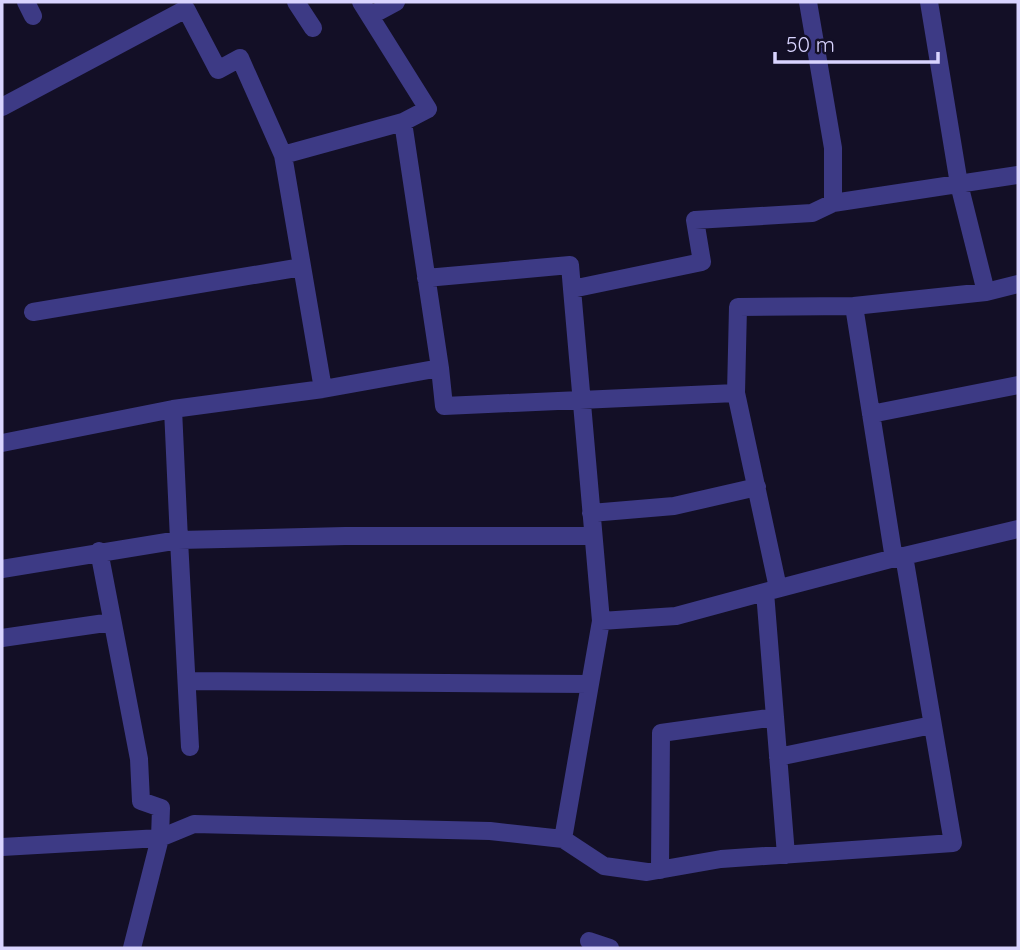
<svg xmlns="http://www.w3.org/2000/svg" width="1020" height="950" viewBox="0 0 1020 950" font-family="Quicksand,sans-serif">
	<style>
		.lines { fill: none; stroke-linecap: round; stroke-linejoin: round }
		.street { stroke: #3d3a85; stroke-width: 18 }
	</style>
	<rect width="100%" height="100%" fill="#130f26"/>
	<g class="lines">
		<path class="street" d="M26,2L33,16
			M296,2L313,28
			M361,2L428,109L403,122
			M808,2L833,148V203
			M929,2L959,184L986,292L1018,284
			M370,16L396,2
			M2,107L186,9L218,70L240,58L283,155L323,389L173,409L179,540L2,569
			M283,155L403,122L440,368
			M426,278L570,265L572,289
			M854,306L986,292
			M33,312L302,267
			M323,389L440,368L444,406L736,393
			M871,414L1018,385
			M2,443L173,409
			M591,513L674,506L757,487
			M99,551L139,759L141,801L161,808L160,838L132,948
			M778,588L736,393L738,307L854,306L894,559
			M601,621L676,616L765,592
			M2,638L112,622
			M187,681L590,684L601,621L572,289L702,262L695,220L812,213L833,203L1018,175
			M190,747L179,540L345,536H593
			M778,757L932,725
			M563,839L604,866L647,872L721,859L953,843L904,556L1018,529
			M2,847L160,838L194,824L490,831L563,839L590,684
			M786,855L765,592L902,556
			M660,870L661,733L775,717
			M589,941L610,948"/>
	</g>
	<rect width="1020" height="950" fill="none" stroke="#d9d4ff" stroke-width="7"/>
	<path d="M775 52v10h163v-10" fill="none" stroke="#d9d4ff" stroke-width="3.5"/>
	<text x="786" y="52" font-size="21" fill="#d9d4ff" stroke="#130f26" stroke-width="5" paint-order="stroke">50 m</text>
</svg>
